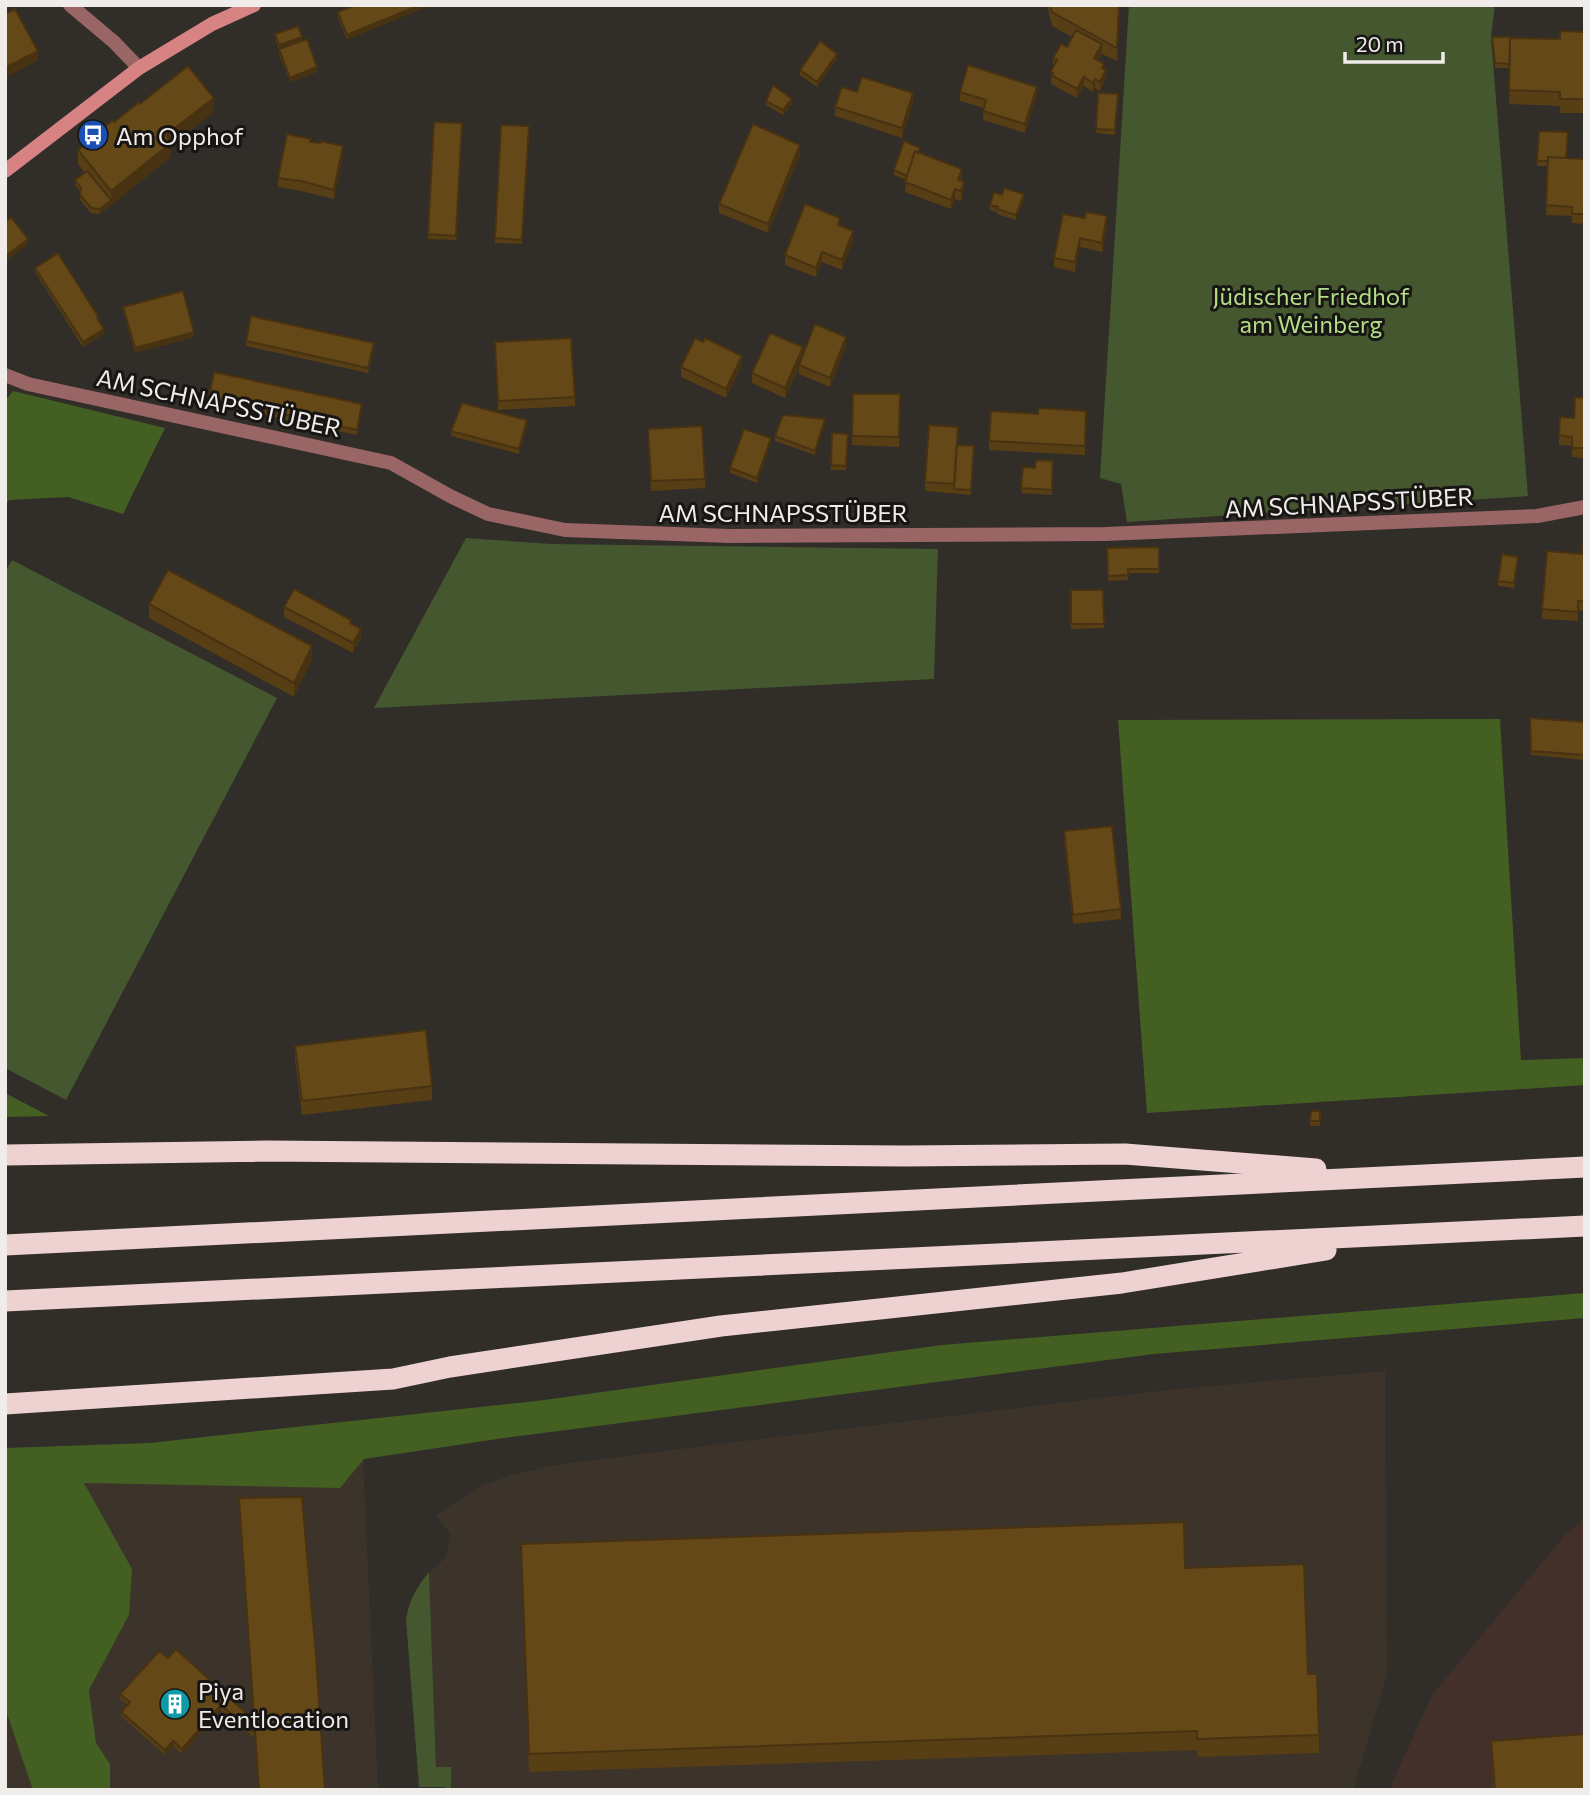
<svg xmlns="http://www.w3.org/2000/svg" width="1590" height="1795" viewBox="0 0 1590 1795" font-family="Commissioner,sans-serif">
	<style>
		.built { fill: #3c342a }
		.industrial { fill: #43302a }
		.green { fill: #44572e }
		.forest { fill: #445f22 }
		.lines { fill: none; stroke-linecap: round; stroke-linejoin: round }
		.street { stroke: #9a6565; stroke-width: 14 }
		.secondary { stroke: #d78384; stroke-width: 14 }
		.highway { stroke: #edd2d1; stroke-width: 21 }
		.wall { fill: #573e15 }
		.shaded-wall { fill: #473211 }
		.building { fill: #654818; stroke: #473211; stroke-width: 2 }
		.labels { text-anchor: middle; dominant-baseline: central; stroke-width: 6; stroke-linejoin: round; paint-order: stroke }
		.poi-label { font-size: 24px; fill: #efece9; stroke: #181614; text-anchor: start }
		.park-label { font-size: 24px; fill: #b3dd85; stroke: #181614 }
		.street-label { font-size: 24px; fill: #efece9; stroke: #181614 }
	</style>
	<rect width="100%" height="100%" fill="#312d28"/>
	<path class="built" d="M1385,1371L1387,1675L1353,1790H451V1767L436,1768L429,1573L446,1557L450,1534L436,1515L480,1486L512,1475L556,1465L727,1443L1167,1390Z
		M363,1459L378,1790H110V1764L96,1743L89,1690L129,1615L83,1483H117Z
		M5,1708L9,1716L33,1790H5Z"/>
	<path class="industrial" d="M1585,1518V1790H1389L1432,1695L1564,1536Z"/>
	<path class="green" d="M1129,5H1495L1491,37L1528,496L1127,522L1121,484L1100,478Z
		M466,538L551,544L938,549L934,679L374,708Z
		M12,560L277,698L66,1100L5,1068V572Z
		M429,1572L436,1767H451V1790H445V1787H419L406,1619C409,1600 417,1587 429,1572Z"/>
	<path class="forest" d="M13,391L165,428L123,514L68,497L9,500L5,505V401Z
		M1500,719L1521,1060L1585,1058V1085L1147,1113L1118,720Z
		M5,1093L49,1116L5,1117Z
		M1585,1293V1318L1154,1354L504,1438L364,1459L340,1488L84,1483L132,1569L129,1615L89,1690L96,1743L110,1764V1790H33L5,1708V1448L149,1443L544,1400L942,1345Z"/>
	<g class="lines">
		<path class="street" d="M70,5L114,42L139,68
			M5,375L28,384L391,463L450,496L488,514L565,530L729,536L1105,534L1537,516L1585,507"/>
		<path class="secondary" d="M5,171L139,68L212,24L254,5"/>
		<path class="highway" d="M5,1155L266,1151L905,1156L1125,1154L1316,1169
			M5,1245L1585,1167
			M5,1301L1585,1226
			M5,1404L393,1379L450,1367L721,1326L1122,1283L1326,1250"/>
	</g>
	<path class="wall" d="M355,5L347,40L338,17V12Z
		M1047,5H1120L1117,61L1102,54L1098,60L1104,69L1106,79L1100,91L1095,88L1093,92L1084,86L1077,98L1051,84V71L1053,66V58L1067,47L1072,37L1052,26Z
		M1585,32V113H1560V106L1509,104L1510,68H1495L1492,42L1511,38L1560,39Z
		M275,34L302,41L317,72L290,82L279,54V50L275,39Z
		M837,59L817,87L800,75V70Z
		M857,92L913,103L902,138L835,116V107Z
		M960,92L1037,96L1025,133L983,120L984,108L960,101Z
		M1098,93L1118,94L1115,135L1096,133Z
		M766,101L792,104L783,115L766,105Z
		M140,104L214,112L171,145V157L100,214L91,213L80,200L81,192L75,185V180L85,173L78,164V150L114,122Z
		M434,122L462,123L456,240L428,239Z
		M501,125L529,126L522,244L495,243Z
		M1539,131L1567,158L1585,159V224L1572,223V216L1546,215L1548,166H1537Z
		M311,142L320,143L343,156L334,199L301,191L278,187V178Z
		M920,153L962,179L961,181L964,191L961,201L955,199L951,209L905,192L906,180L894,175V170Z
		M800,155L768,233L719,213V204Z
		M1002,195L1024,199L1016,220L997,214V212L990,210V205Z
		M1063,214L1107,226L1102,252L1080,247L1075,272L1054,267V258Z
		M840,226L853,240L842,270L822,262L816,277L785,265V255Z
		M35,268L98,320L104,334L83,347L35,272Z
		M123,307L194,337L135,353L123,311Z
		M246,341L374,348L368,373L246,346Z
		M495,342L575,397V406L498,410Z
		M846,346L830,387L799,374V368L785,398L752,383V373L803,353Z
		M742,365L726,398L681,377V367Z
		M853,394H900L899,447L852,445Z
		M209,398L362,409L357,435L209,403Z
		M1585,398V458L1572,457V446L1559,445V435L1574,418Z
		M1086,411L1085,455L989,450V441L1038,414Z
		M825,424L815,455L775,441V436Z
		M527,425L519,454L451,436V431Z
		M848,434L846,470H831V465Z
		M648,439L705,479V488L651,491Z
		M771,443L757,483L730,473V468Z
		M958,445L974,446L971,495L925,491V482Z
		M1053,461L1052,495L1021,493L1023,467L1035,468Z
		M1585,543V611L1578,610V621L1542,619V609L1582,554Z
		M1159,547V573H1128V580L1108,581L1107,548Z
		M1518,562L1514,588L1498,586V581Z
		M1071,590H1103L1104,628L1071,629Z
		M149,604L312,660L294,697L149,618Z
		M284,607L351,624L361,638L353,653L284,617Z
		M1530,718L1585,722V760L1531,755Z
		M1064,831L1121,909V919L1073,924L1064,841Z
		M295,1046L432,1086V1100L302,1115L295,1060Z
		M1311,1111H1320V1126H1310Z
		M239,1498L325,1790H259L255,1738L221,1710L182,1754L173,1746L165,1755L121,1716V1712L127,1705L120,1699V1694L168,1658L254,1720Z
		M521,1544L1185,1568L1308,1674L1319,1735V1753L1197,1757V1750L529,1772Z
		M1491,1741L1585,1790H1493Z"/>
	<path class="shaded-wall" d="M420,5H432L347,40V35Z
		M1119,5H1120L1117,61V48Z
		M302,37V41L279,50V45Z
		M1102,44V54L1094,67V58Z
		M38,51V60L5,78V68Z
		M837,54V59L817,87V82Z
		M317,67V72L290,82V78Z
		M1106,70V79L1100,91V82Z
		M1084,77V86L1077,98V89Z
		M1095,79V88L1093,92V83Z
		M1037,87V96L1025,133V124Z
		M913,93V103L902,138V128Z
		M214,98V112L171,145V157L100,214V209L111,200V191L166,135Z
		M792,99V104L783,115V110Z
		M800,145V155L768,233V224Z
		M343,146V156L334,199V190Z
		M962,169V179L958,189V180Z
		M964,182V191L961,201V191Z
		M955,189V199L951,209V200Z
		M1024,194V199L1016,220V215Z
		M1107,216V226L1102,252V243Z
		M853,231V240L842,270V260Z
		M1080,238V247L1075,272V262Z
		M28,239V244L5,262V257Z
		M822,252V262L816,277V268Z
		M104,329V334L83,347V342Z
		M194,332V337L135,353V348Z
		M846,337V346L830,387V378Z
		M803,347V357L799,365V368L785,398V388Z
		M742,356V365L726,398V389Z
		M825,419V424L815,455V451Z
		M527,420V425L519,454V449Z
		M771,438V443L757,483V478Z
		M361,629V638L353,653V643Z
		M312,646V660L294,697V683Z
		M221,1705V1710L182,1754V1749Z
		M173,1741V1746L165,1755V1750Z"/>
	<path class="building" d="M355,5H420L347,35L338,12Z
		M1050,5H1119L1117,48L1052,12Z
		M15,9L38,51L5,68V14Z
		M298,26L302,37L279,45L275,34Z
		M1076,30L1102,44L1094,58L1104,64L1102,68L1106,70L1100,82L1095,79L1093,83L1084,77L1077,89L1051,75L1053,73L1051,71L1057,60L1053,58L1061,44L1067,47Z
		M1560,31L1585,32V99H1560V92L1509,90L1510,38L1560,39Z
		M1492,37H1511L1510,38V64L1495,63Z
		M307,39L317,67L290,78L279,49Z
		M820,41L837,54L817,82L800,70Z
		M968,65L1037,87L1025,124L983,111L986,100L960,92Z
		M188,66L214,98L166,135L171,143L111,191L78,150L113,120L114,122L139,102L140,104Z
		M862,77L913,93L902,128L835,107L842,87L857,92Z
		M773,85L792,99L783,110L766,101Z
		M1098,93L1118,94L1115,130L1096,129Z
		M434,122L462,123L456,236L428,234Z
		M753,124L800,145L768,224L719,204Z
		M501,125L529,126L522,240L495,238Z
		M1539,131L1568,132L1566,158L1548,157V161H1537Z
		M287,134L311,139L310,142L320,143V141L343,146L334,190L301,181L278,178Z
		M904,141L920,148L918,153L915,151L907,176L894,170Z
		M915,151L962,169L958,180L964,182L961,191L955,189L951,200L905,182Z
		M1548,157L1585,159V214H1572V207L1546,205Z
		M87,171L111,200L100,209L91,208L80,195L81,188L75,180Z
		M1004,188L1024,194L1016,215L997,209L998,207L990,205L994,192L1002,195Z
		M805,204L840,218L838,225L853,231L842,260L822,252L816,268L785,255Z
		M1086,212L1107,216L1102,243L1080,238L1075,262L1054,258L1063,214L1085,218Z
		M11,217L28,239L5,257V222Z
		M58,253L98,316L97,318L104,329L83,342L35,268Z
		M183,291L194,332L135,348L123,307Z
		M251,316L374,343L368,368L246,341Z
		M815,324L846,337L830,378L799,365Z
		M770,333L803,347L785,388L752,373Z
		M571,338L575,397L498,401L495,342Z
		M695,338L703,342L705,338L742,356L726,389L681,367Z
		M214,372L362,404L357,430L209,398Z
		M853,394H900L899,437L852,436Z
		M1575,397L1585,398V448H1572V437L1559,435L1560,417L1574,418Z
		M462,403L527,420L519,449L451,431Z
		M1038,408L1086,411L1085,446L989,441L991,411L1038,414Z
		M783,415L825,419L815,451L775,436Z
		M929,425L958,427L954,484L925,482Z
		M702,426L705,479L651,481L648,429Z
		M744,429L771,438L757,478L730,468Z
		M832,433L848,434L846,466L831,465Z
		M957,445L974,446L971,490L954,489Z
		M1036,460L1053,461L1052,490L1021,488L1023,467L1035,468Z
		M1583,543H1585V601H1578V612L1542,609L1547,551L1582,554Z
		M1159,547V569H1128V575L1108,576L1107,548Z
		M1502,554L1518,557L1514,583L1498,581Z
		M168,570L312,646L294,683L149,604Z
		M294,589L351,620L350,623L361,629L353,643L284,607Z
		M1071,590H1103L1104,624H1071Z
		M1530,718L1585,722V755L1531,751Z
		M1112,826L1121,909L1073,915L1064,831Z
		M426,1030L432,1086L302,1101L295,1046Z
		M1311,1111H1320V1121H1310Z
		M302,1497L316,1656L325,1790H259L239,1498Z
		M1184,1522L1185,1568L1304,1564L1308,1674H1317L1319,1735L1197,1739V1731L529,1754L521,1544Z
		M176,1649L255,1721V1733L218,1703L221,1705L182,1749L173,1741L165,1750L121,1712L130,1702L120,1694L159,1651L168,1658Z
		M1585,1734V1790H1495L1491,1741Z"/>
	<defs>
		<g id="bus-disc" transform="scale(1.575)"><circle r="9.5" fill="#1a4fb4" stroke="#181614"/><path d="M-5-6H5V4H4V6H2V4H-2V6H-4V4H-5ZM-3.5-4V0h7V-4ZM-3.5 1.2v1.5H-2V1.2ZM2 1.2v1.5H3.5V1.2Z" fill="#fff"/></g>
		<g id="building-disc" transform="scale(1.575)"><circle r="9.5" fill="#0f9aa8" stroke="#181614"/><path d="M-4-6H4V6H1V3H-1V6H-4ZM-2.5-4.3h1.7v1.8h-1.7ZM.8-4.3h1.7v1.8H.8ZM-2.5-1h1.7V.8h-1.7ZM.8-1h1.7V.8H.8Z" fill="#fff"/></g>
	</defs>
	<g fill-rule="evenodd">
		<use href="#bus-disc" x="93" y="135"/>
		<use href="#building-disc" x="175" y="1704"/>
	</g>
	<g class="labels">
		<g class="poi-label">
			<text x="116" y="135">Am Opphof</text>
			<text x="198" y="1690">Piya<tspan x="198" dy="28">Eventlocation</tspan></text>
		</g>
		<g class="park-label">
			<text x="1311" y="295">Jüdischer Friedhof<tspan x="1311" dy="28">am Weinberg</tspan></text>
		</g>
		<g class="street-label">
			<text transform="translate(219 402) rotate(12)">AM SCHNAPSSTÜBER</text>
			<text transform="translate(1349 502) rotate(-3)">AM SCHNAPSSTÜBER</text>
			<text x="783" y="512">AM SCHNAPSSTÜBER</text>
		</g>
	</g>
	<rect width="1590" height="1795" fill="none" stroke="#efece9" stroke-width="14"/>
	<path d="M1345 52v10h98v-10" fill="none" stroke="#efece9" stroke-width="3.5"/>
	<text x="1356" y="52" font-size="21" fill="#efece9" stroke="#181614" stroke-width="5" paint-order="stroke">20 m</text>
</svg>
